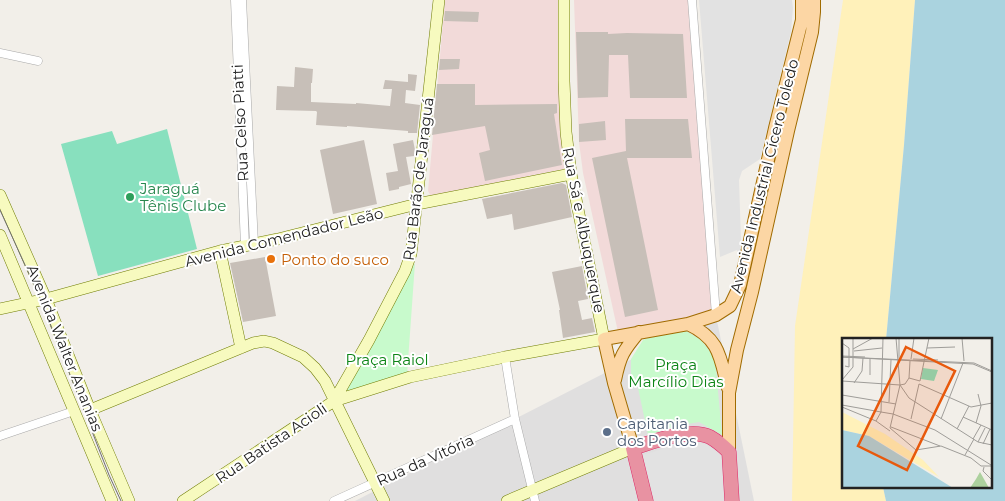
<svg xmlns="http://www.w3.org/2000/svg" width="1005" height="501" viewBox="0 0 1005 501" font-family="Montserrat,sans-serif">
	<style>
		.residential { fill: #e0dfdf }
		.commercial { fill: #f2dad9 }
		.sand { fill: #fff1ba }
		.park { fill: #c8facc }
		.pitch { fill: #88e0be }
		.parking { fill: #e2e2e2 }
		.water { fill: #aad3df }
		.building { fill: #c7bfb8 }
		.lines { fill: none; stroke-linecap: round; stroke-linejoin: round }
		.street-casing { stroke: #a9a9a9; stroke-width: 9 }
		.secondary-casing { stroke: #707d05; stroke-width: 12 }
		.primary-casing { stroke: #a06b00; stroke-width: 14 }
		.highway-casing { stroke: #dc2a67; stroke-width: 15 }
		.street { stroke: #fff; stroke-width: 8 }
		.secondary { stroke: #f7fabf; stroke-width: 11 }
		.primary { stroke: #fcd6a4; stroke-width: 12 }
		.highway { stroke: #e892a2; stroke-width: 14 }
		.tram { stroke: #707070; stroke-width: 1 }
		.leisure-dot { fill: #2e9e5b; stroke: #fff; stroke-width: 2 }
		.food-dot { fill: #e8710a; stroke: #fff; stroke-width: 2 }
		.service-dot { fill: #5c6f8a; stroke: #fff; stroke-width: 2 }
		.labels { text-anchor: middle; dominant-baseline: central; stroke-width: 4; stroke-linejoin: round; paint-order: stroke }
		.street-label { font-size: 15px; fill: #222; stroke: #fff }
		.leisure-label { font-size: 15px; fill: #27864d; stroke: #fff; text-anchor: start }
		.food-label { font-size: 15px; fill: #c56008; stroke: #fff; text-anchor: start }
		.park-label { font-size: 15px; fill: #0c8416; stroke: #fff }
		.service-label { font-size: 15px; fill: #4e5e75; stroke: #fff; text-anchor: start }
		.inset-road { fill: none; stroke: #9f9d99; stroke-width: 1 }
		.view { fill: #e8590c; fill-opacity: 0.15; stroke: #e8590c; stroke-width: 2.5 }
		.inset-edge { fill: none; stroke: #222; stroke-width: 2.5 }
	</style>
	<rect width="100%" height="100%" fill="#f2efe9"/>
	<path class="residential" d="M716,316L754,501H355Z"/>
	<path class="commercial" d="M445,0H563L569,168L431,196L428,191Z
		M574,0H689L714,310L711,314L618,332L583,173L579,142Z"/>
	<path class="sand" d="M843,0H915L904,145L886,340H844V487H883L886,501H792L795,326Z"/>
	<path class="park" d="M415,263L407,375L344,392Z
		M686,331L701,340L715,358L722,435L699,422L677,426L648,435L638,388L631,376V359L643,340L657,334Z"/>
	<path class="pitch" d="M167,129L197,249L98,276L61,144L112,131L117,144Z"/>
	<path class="parking" d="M699,0H792L793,8L791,32L760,159L742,171L739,180L742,269L737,250L720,257Z
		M697,442L707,445L722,456L724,501H654L643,455L672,446Z"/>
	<path class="water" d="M915,0H1005V501H886L883,487H991V340H886L904,145Z"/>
	<path class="building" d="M445,11L479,12L478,22L444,21Z
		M576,32H608V34L627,33L683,34L687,98H630L628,55H609L608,97L578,98Z
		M440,59H460L459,69L439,70Z
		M295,67L313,69L312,83H311V102L356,104V103L390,106L392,89H383L385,80L408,82V74L417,75L415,91L406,90L405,103L420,105L417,133H408V131L347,126V127L316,125L317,112L316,111L276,110L277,86L294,87Z
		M437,84H475V105L557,104V113L554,114L562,165L485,181L479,153L490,150L485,126L432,135Z
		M625,119H688L692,158H627L658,310L625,317L592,158L626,151Z
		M605,121L606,140L579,142V124Z
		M364,140L377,204L333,214L320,150Z
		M413,140L415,150L414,156L406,157L411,184L399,187V189L389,191L386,173L398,171L393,144Z
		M562,183L566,185L572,217L514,230L512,214L487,219L482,199Z
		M265,257L276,316L243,322L230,263Z
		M582,266L588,299L578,301L582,320L592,318L595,332L563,338L559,310H560L552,272Z"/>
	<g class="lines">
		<g class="street-casing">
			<path id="street" d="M235,0L245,246
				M242,0L254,244
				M692,0L716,315
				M0,53L38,61
				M505,357L515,419L535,501
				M0,436L74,411
				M334,501L515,419"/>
		</g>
		<g class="secondary-casing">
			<path id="secondary" d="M0,195L46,299L90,410L129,501
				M0,235L112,501
				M220,251L241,348
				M0,309L46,299L220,251L278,239L417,204L571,174
				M334,401L369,340L405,271L411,254L439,0
				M90,410L253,343L264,341L273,343L303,357L315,368L325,381L384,501
				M183,501L334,401L410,377L505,357L604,339L571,174L566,132L564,81V0
				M507,501L633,448"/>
		</g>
		<g class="primary-casing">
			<path id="primary" d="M688,324C720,339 720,357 728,388
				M615,380C620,356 623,351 639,332
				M633,448L614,383L604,339L688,324L716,315L730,306L740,285L775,128L802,20V0
				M729,452V393L737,350L752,292L788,131L812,32L814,12V0"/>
		</g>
		<g class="highway-casing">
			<path id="highway" d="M646,501L633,448C653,442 690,427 710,437C717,441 724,447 729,452L732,501"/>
		</g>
		<use href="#street" class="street"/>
		<use href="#secondary" class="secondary"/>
		<use href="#primary" class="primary"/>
		<use href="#highway" class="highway"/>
		<path class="tram" d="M0,210L41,300L109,475L121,501"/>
	</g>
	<circle class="leisure-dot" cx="130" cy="197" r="5"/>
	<circle class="food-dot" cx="271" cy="259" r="5"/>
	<circle class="service-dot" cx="607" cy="432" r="5"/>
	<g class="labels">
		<g class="street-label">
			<text transform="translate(240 123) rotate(-93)">Rua Celso Piatti</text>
			<text transform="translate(764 176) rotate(-76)">Avenida Industrial Cícero Toledo</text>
			<text transform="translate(418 179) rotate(-83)">Rua Barão de Jaraguá</text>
			<text transform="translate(584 230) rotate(79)">Rua Sá e Albuquerque</text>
			<text transform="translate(284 237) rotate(-14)">Avenida Comendador Leão</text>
			<text transform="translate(65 348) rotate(68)">Avenida Walter Ananias</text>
			<text transform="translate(271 443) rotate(-34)">Rua Batista Acioli</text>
			<text transform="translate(425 460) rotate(-24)">Rua da Vitória</text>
		</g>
		<g class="leisure-label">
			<text x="140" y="188">Jaraguá<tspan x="140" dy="17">Tênis Clube</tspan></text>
		</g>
		<g class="food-label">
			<text x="281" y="259">Ponto do suco</text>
		</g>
		<g class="park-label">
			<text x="387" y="359">Praça Raiol</text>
			<text x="676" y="364">Praça<tspan x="676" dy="17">Marcílio Dias</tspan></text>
		</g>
		<g class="service-label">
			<text x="617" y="423">Capitania<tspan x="617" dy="17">dos Portos</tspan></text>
		</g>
	</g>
	<g transform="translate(842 338)">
		<rect width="150" height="150" fill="#f2efe9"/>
		<path d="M138,134L147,150H128L134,141Z" fill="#add19e"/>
		<path d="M0,74L43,96L81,122L97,139L27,98L0,92Z" fill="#fff1ba"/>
		<path d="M81,30L96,32L92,43L79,41Z" fill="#88e0be"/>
		<path d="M0,92L27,98L111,150H0Z" fill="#aad3df"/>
		<path class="inset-road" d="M41,0L39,74L51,76M54,0L58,47L67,60L136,104L150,107M57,0V21M87,0L78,43L67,40L63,46L58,47L48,90L74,112L99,108L129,120L139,128H150M120,0L122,23M0,5L7,10V29L3,28M85,10L113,9M11,11L31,0M12,13L40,10M0,18L23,19M0,19L131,26L150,34M0,19L132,25L150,33M28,21V37M69,21L72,0M71,21L96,22M67,40L68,23M0,42L11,29V0M0,43L58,47M12,45L20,33L21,20M77,46L129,69L150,65M0,57L54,66M47,64L49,22M0,67L39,74L34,83L0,69M51,76L93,92L149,127M121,79L150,92M69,81L77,46M99,81L121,25M34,83L48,93M134,85L139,68L136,56M49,89L98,108M115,91L127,68M131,101L139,87M136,104L143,90M141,106L148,91M123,117L132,101M142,129L141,133L150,142"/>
		<path class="view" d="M64,9L113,33L65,132L16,108Z"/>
		<rect width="150" height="150" class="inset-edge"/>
	</g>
</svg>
